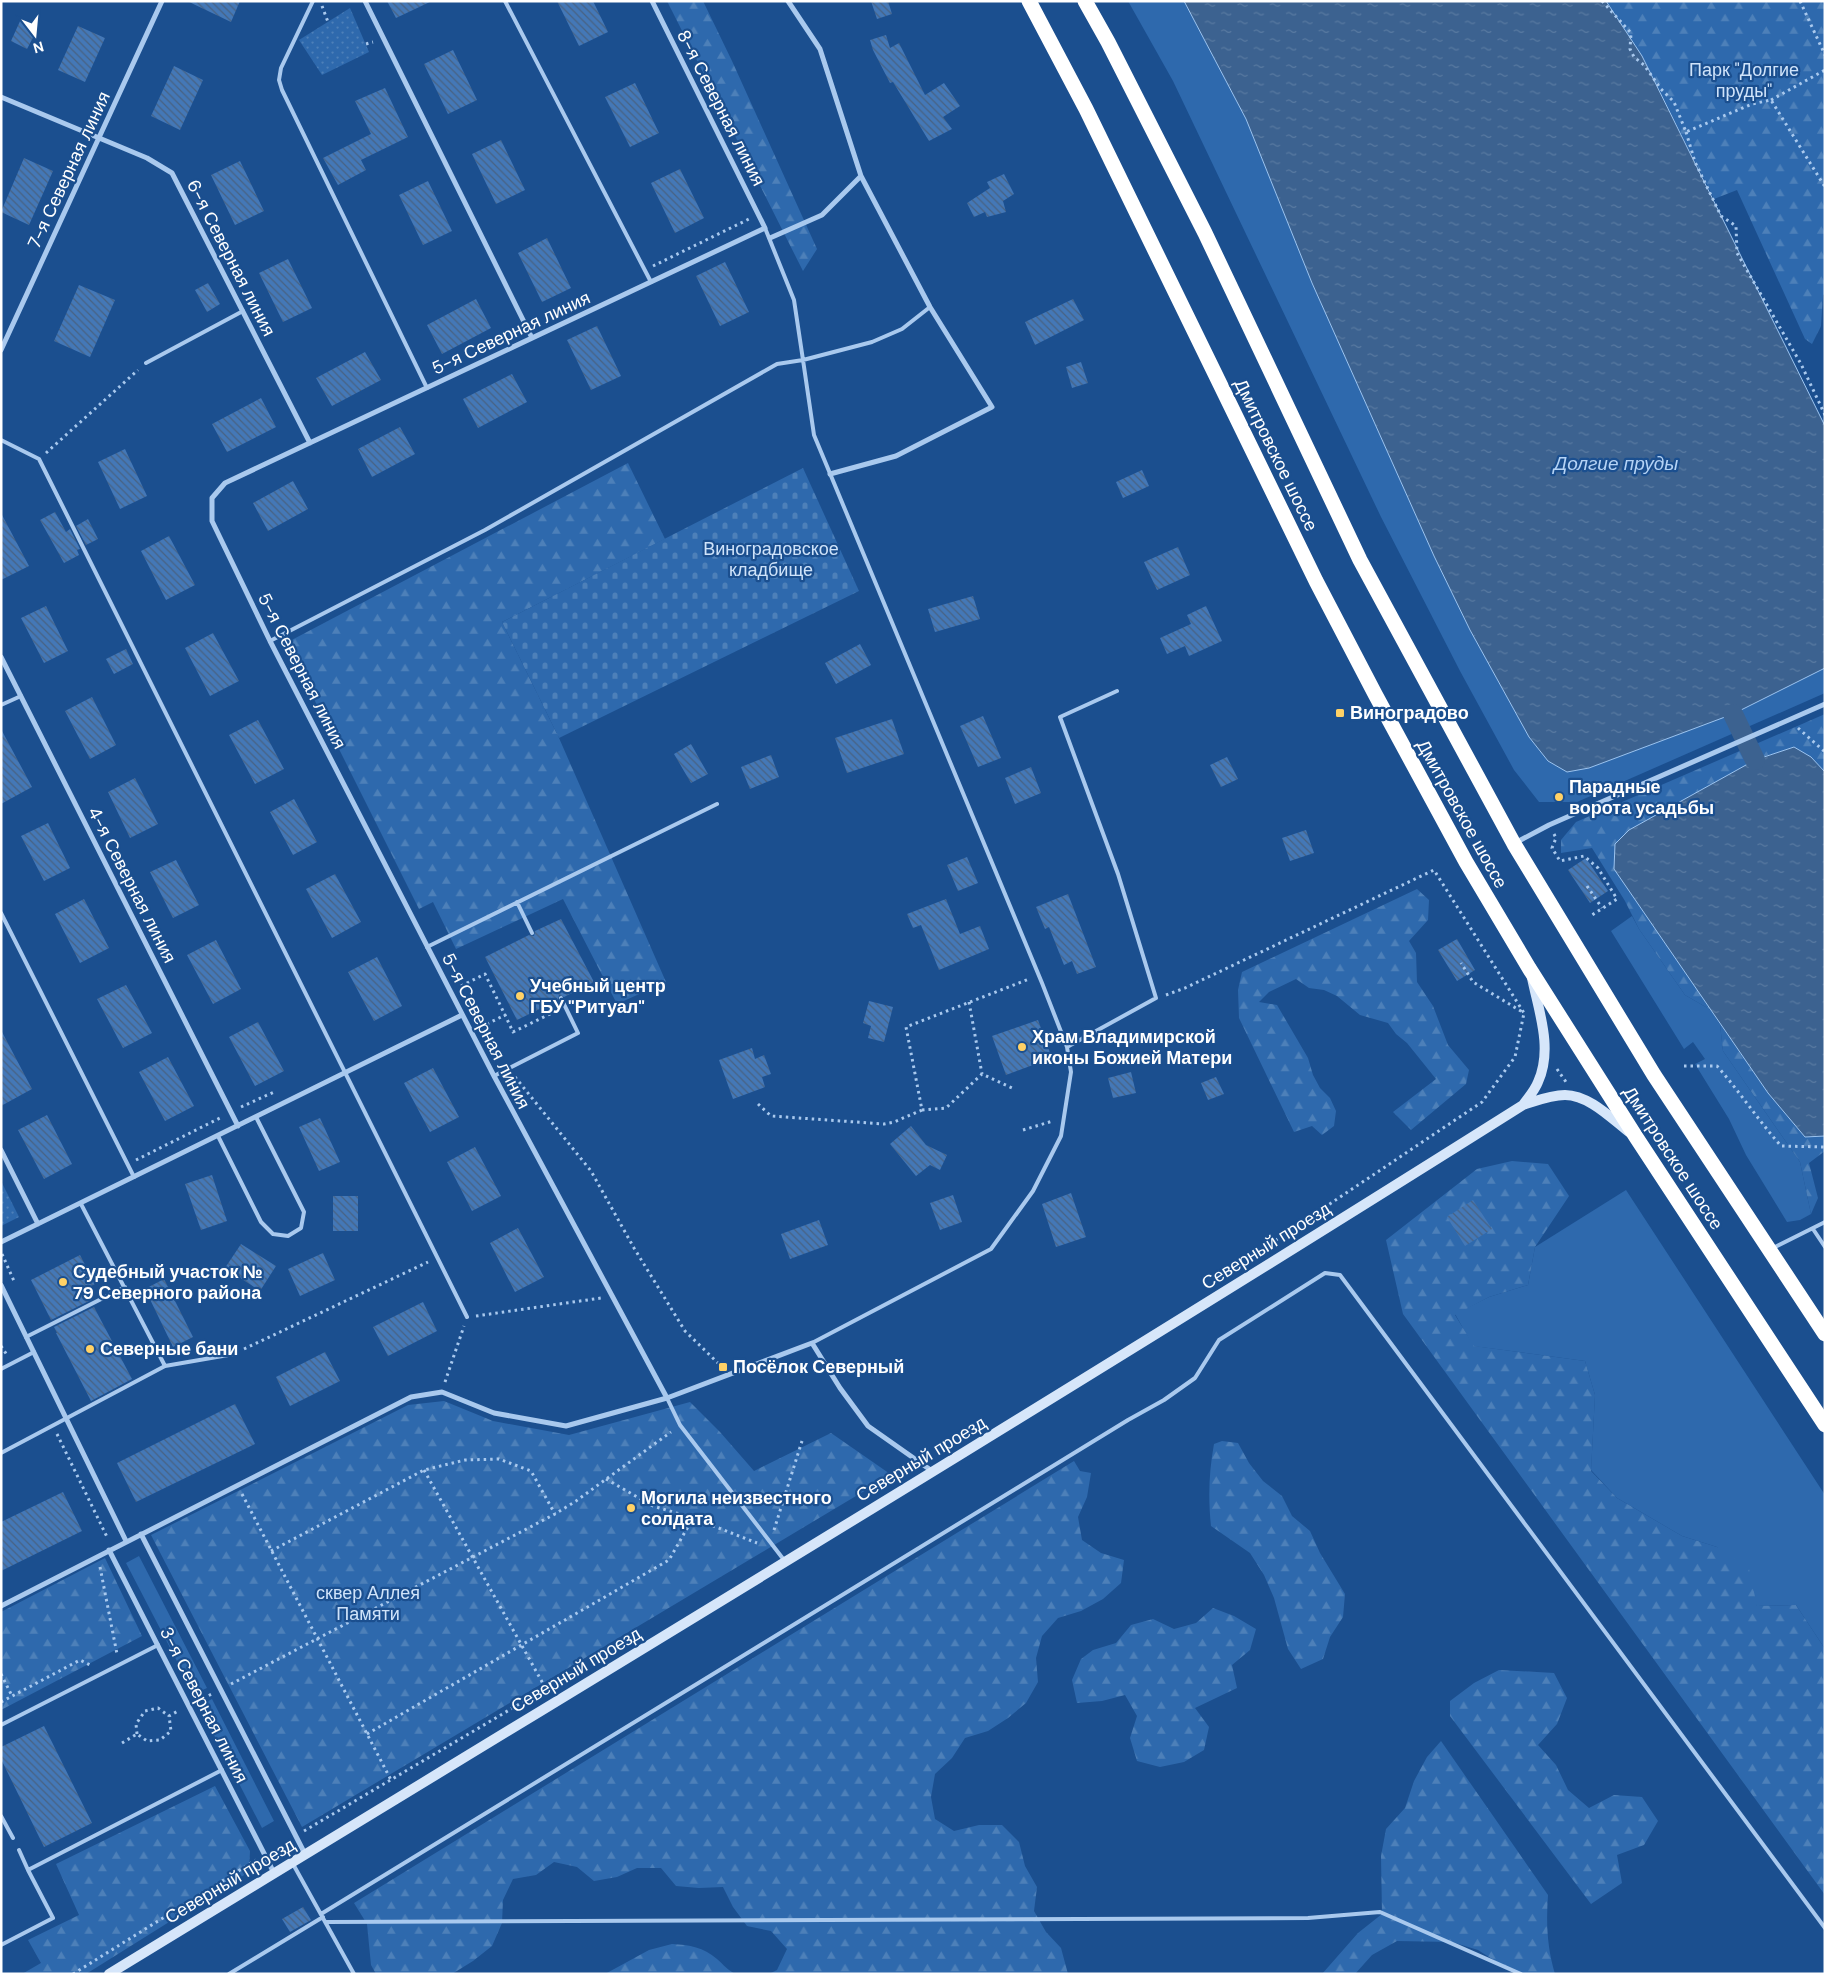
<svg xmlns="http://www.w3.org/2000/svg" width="1826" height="1975" viewBox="0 0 1826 1975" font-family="'DM Sans',sans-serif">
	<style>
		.grass { fill: #2e69ad }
		.forest { fill: url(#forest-firs) }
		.cemetery { fill: url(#cemetery-stones) }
		.park { fill: url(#park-dots) }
		.water { fill: url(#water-ripples); stroke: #9cc4f0 }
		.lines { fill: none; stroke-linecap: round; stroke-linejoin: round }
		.canal { stroke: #3c6290; stroke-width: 20 }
		.building { fill: url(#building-back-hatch) }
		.path { stroke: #a9c9ee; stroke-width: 3; stroke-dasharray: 2.5 4; stroke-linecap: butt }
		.lane { stroke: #a9c9ee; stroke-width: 4 }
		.street { stroke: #a9c9ee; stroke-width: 5 }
		.secondary { stroke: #d6e6fa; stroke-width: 10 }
		.highway { stroke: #fff; stroke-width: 15 }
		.poi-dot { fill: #ffd166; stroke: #1b4f8f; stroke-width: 2 }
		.labels { text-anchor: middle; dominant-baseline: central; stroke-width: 4.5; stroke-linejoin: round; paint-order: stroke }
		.park-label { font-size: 18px; fill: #cfe3fa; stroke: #1b4f8f }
		.street-label { font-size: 18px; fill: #fff; stroke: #1b4f8f }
		.poi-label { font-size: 18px; font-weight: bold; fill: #fff; stroke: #1b4f8f; text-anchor: start }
		.water-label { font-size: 19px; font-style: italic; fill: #b5d3f5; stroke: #1b4f8f }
	</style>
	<defs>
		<pattern id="forest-firs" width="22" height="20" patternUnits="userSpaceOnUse" patternTransform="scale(1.25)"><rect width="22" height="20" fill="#2e69ad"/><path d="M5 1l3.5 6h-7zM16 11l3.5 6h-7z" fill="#4d80b9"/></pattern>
		<pattern id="cemetery-stones" width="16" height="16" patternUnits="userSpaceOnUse" patternTransform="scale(1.25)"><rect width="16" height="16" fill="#2e69ad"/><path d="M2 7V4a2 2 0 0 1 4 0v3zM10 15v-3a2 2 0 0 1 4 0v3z" fill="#4d80b9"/></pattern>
		<pattern id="park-dots" width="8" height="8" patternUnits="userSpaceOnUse" patternTransform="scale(1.25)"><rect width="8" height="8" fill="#2e69ad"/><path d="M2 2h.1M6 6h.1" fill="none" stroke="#4d80b9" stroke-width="1.8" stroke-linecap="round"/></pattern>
		<pattern id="water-ripples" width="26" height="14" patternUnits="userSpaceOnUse" patternTransform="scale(1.25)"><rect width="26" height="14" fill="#3c6290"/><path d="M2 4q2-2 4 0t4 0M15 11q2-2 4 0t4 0" fill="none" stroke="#597aa1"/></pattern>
		<pattern id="building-back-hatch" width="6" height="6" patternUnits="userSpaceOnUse" patternTransform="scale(1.25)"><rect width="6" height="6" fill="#4478b7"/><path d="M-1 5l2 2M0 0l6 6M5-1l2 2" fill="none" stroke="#486282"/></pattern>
	</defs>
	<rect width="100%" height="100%" fill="#1b4f8f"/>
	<path class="grass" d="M1128,1H1184L1246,119L1312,283L1434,556L1470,630L1529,737L1548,761L1567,772L1589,768L1733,714L1825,668V693L1577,802H1539L1514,770L1460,671L1381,517L1173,81Z
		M1632,916L1639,929L1685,995L1711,1010L1720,1024L1723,1051L1800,1162L1811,1214L1800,1220L1787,1222L1746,1155L1729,1119L1695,1064L1705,1059L1693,1042L1684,1049L1611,931Z
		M1626,1190L1825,1495V1649L1796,1605L1757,1606L1717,1547L1682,1536L1617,1498L1591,1470L1595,1395L1585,1361L1473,1346L1455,1314L1489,1297L1528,1285L1535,1247Z
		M139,1556L207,1688L194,1694L126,1563Z
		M212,1699L274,1821L262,1828L199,1706Z"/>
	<path class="forest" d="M667,1H703L732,61L817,249L803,271Z
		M1606,1H1825V294L1823,295L1821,326L1812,344L1805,339L1737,190L1714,199L1642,56Z
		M628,463L665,539L502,622L559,738L666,982L617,1004L563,899L456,949L433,902L419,909L286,643Z
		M1825,714V772L1811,757L1771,754L1755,760L1629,830L1614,869L1711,1010L1685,995L1639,929L1625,901L1592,848L1561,853V840L1576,822Z
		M1417,889L1429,900L1428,920L1409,941L1416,953L1417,982L1433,1006L1448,1045L1469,1070L1466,1084L1411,1130L1393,1112L1436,1079L1407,1043L1396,1034L1388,1023L1360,1015L1337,996L1324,990L1309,988L1296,979L1269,992L1259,1002L1277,1005L1308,1058L1313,1075L1320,1088L1330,1098L1336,1111L1334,1126L1322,1135L1312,1126L1294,1132L1239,1018L1238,990L1242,972Z
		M1720,1024L1768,1093L1805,1137L1825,1136V1151L1809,1163L1818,1198L1811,1214L1800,1162L1723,1051Z
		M1512,1161L1548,1164L1569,1196L1535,1247L1528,1285L1489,1297L1455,1315L1474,1346L1585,1361L1595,1395L1591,1471L1617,1498L1682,1536L1717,1547L1749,1569L1757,1606L1796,1605L1825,1649V1895L1403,1314L1386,1240L1477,1169Z
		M444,1401L493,1421L569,1435L690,1402L720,1432L754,1471L831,1433L893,1476L861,1493L302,1827L151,1535L408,1405Z
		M1222,1441L1238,1443L1249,1463L1263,1481L1282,1496L1292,1516L1310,1531L1320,1553L1345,1594L1343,1617L1330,1637L1323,1659L1301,1669L1288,1649L1274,1598L1264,1575L1250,1553L1211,1526C1208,1498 1209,1471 1214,1444Z
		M1074,1461L1080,1471L1091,1473L1087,1497L1078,1517L1082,1540L1101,1553L1124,1560L1121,1583L1103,1599L1081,1611L1058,1618L1042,1636L1036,1658L1038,1682L1026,1703L1008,1718L988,1731L965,1738L952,1758L935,1774L931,1797L935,1819L954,1831L979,1825H1002L1019,1842L1025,1866L1037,1887L1034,1911L1046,1932L1061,1948L1068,1974H769L777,1970L787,1949L771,1931L747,1926L733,1907L723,1887L699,1888L676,1886L661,1868H637L617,1877L594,1881L577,1867L554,1862L536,1875L513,1879L503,1900L502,1923L492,1946L473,1961L452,1974H376L371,1965L367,1924L354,1903Z
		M105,1558L142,1636L1,1710V1612Z
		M1213,1608L1234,1616L1256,1629L1250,1650L1232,1665L1237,1688L1195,1708L1209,1727L1204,1750L1184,1762L1160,1767L1137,1761L1130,1738L1137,1716L1125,1695L1102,1701L1077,1703L1072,1680L1081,1659L1093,1650L1116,1643L1131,1625L1153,1619L1174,1629L1196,1623Z
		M1499,1670L1554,1673L1567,1698L1557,1724L1538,1745L1556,1765L1568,1790L1589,1808L1614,1795L1642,1797L1658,1821L1644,1845L1617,1855L1622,1883L1591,1904L1450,1716V1701L1474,1683Z
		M1441,1741L1548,1895C1546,1923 1547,1947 1555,1974H1518L1503,1966L1478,1950L1452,1942L1397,1941L1372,1955L1355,1974H1322L1358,1933L1382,1914L1381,1856L1386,1829L1405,1808L1414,1781L1427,1757Z
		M215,1786L250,1851L249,1872L86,1974H22L41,1963L28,1940L79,1915L56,1864Z
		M672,1944C690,1945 703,1947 717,1959C723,1964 728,1971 736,1974H605L649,1950Z"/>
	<path class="cemetery" d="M803,468L859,591L559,738L502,622Z"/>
	<path class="park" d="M350,8L369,52L322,75L299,40Z
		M1,1181L19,1217L1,1226Z"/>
	<path class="water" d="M1184,1H1606L1642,56L1825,426V668L1733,714L1589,768L1567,772L1548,761L1529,737L1470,630L1434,556L1312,283L1246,119Z
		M1794,747L1811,757L1825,772V1136L1805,1137L1768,1093L1614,869L1615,844L1629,830L1755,760Z"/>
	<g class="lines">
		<path class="canal" d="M1733,714L1755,760"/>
	</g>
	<path class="building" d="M187,1H240L231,22Z
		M387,1H432L396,18Z
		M557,1H593L608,32L579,46Z
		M871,1H888L892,14L877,19Z
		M21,19L38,28L27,49L11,41Z
		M78,26L105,38L85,82L58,70Z
		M886,35L890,48L899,43L925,95L944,83L960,106L943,117L952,129L929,141L893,82L890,83L873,50L870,40Z
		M453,50L477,100L448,114L424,64Z
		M174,66L203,80L180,130L151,116Z
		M635,83L659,133L630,147L605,97Z
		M385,88L408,137L361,160L366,170L338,185L323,158L371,134L355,101Z
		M501,140L525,190L496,204L472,154Z
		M24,158L53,171L29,225L1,212Z
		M240,161L264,211L235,225L211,175Z
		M680,169L704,218L675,233L651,183Z
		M1004,174L1014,194L1003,201L1006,212L987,217L985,212L974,217L967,203L990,188L987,182Z
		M428,181L452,231L423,245L399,195Z
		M547,238L571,288L542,302L518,253Z
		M288,259L312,308L283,322L259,273Z
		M725,262L749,312L720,326L696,276Z
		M208,283L220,304L207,312L195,290Z
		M79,285L115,300L90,357L54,341Z
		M476,299L491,328L442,354L427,325Z
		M1073,299L1084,320L1035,345L1025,322Z
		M597,326L621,376L591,390L567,340Z
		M365,352L381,380L332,406L316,378Z
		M1081,362L1088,383L1072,388L1066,367Z
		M512,374L527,402L478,428L463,399Z
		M261,398L276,427L227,452L212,424Z
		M400,427L415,454L372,477L358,449Z
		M125,449L147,496L120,509L98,462Z
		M1142,470L1149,486L1123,498L1116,482Z
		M293,481L308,509L268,531L253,503Z
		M55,512L66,532L70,529L80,549L77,550L79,555L64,563L40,520Z
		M1,513L29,566L1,580Z
		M88,519L98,539L86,545L76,526Z
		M169,536L195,585L166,600L141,551Z
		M1178,547L1190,575L1157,590L1144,562Z
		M973,596L980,619L935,632L928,609Z
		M46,606L68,651L44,663L21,618Z
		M1206,606L1222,641L1189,656L1185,646L1167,654L1160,638L1191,624L1187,615Z
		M213,633L239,681L210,696L185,648Z
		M860,644L871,665L836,684L825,663Z
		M126,649L133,664L114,674L106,659Z
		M92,697L116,745L90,759L65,711Z
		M983,716L1001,758L978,767L960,726Z
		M892,719L904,754L847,773L835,738Z
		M258,720L284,769L255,784L229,735Z
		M1,729L32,787L1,804Z
		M691,744L708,774L691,783L674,754Z
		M771,755L779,777L750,789L741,767Z
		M1227,757L1238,779L1221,787L1210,765Z
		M1031,767L1041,793L1015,804L1005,778Z
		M135,778L158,824L130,838L108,792Z
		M294,799L317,842L293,855L270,812Z
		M48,823L70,868L44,881L21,836Z
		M1306,830L1314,853L1290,861L1282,838Z
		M967,857L978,883L958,891L947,865Z
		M1586,858L1608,891L1590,903L1568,870Z
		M176,860L199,905L173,918L150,872Z
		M335,874L361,922L332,938L306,889Z
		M1068,894L1096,967L1077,974L1072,961L1064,965L1049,927L1045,929L1036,907Z
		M84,899L109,948L80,963L55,914Z
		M946,899L960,934L980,926L989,949L939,970L921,925L913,928L907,914Z
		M561,919L594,982L564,997L559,995L558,1000L517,1020L485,957L529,935L534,936L535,931Z
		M1457,939L1475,970L1457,981L1438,950Z
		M216,940L241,989L213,1004L187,955Z
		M377,957L402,1006L374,1021L348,972Z
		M126,985L152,1033L123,1048L97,999Z
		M869,1001L893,1007L884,1042L868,1038L871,1026L863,1023Z
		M1038,1020L1052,1058L1006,1075L992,1036Z
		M258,1022L284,1071L255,1086L229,1037Z
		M1,1030L32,1089L1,1106Z
		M752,1048L755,1059L764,1055L771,1074L762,1077L765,1087L733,1099L719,1060Z
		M168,1057L194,1106L165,1121L139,1072Z
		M433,1068L459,1117L430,1132L404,1083Z
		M1131,1072L1136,1093L1113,1098L1108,1078Z
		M1216,1077L1224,1094L1208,1100L1201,1083Z
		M47,1115L72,1164L44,1179L18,1130Z
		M320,1118L340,1162L319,1171L299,1127Z
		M911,1126L926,1145L947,1155L940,1170L930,1165L916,1176L890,1144Z
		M475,1147L501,1196L472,1211L447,1162Z
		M212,1175L227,1221L201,1230L185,1184Z
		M1071,1193L1086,1237L1056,1247L1042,1204Z
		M953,1195L962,1222L940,1230L930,1203Z
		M333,1196H358V1231H333Z
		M1473,1200L1492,1229L1465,1246L1447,1217Z
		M819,1220L828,1245L790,1259L781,1234Z
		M518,1228L544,1277L515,1292L490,1243Z
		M241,1244L276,1266L260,1291L225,1268Z
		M323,1253L335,1280L300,1296L288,1269Z
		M80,1255L95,1284L85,1289L91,1300L51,1320L31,1280Z
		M164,1279L193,1337L173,1347L145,1289Z
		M423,1302L437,1331L388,1356L373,1327Z
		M94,1307L132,1379L91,1401L56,1333H57L54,1327Z
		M325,1352L340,1381L290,1406L276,1377Z
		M235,1404L255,1444L136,1502L117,1463Z
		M63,1492L82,1531L1,1571V1522Z
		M44,1726L92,1823L44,1847L1,1759V1747Z
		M303,1907L311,1920L290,1932L282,1919Z"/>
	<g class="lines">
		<path class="path" d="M1602,1L1631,33L1630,49L1634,57L1644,65L1661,89L1674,102L1686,132L1752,104L1771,100L1825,187
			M1800,1L1825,55
			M322,6L328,22
			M366,44L373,42
			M1771,100L1825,70
			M1686,132L1695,162L1721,216L1736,226L1737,253L1801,364L1825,415
			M653,266L749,219
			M46,453L138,370
			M1798,728L1825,752
			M1554,834L1556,838L1552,848L1560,861L1584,856L1598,868L1617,899L1592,915
			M1587,886L1602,908
			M461,986L485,974L505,1015
			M1166,995L1185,988L1434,870L1524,1013L1473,982L1461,963
			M969,1002L982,1074
			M481,1027L505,1015L513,1032L556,1011
			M1684,1066H1717C1740,1092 1758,1120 1781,1146L1825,1147
			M1557,1069L1566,1082
			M515,1077L591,1171L634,1248L685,1331L720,1365
			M758,1104L771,1116L884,1124L894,1122L922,1110L906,1027L1029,979
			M241,1107L274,1092
			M922,1110L946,1108L982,1074L1012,1088
			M1023,1130L1053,1121
			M136,1160L222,1117
			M1270,1244L1482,1102L1515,1057L1524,1013
			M2,1254L14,1281
			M476,1316L601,1298
			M1,1346L7,1355
			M244,1349L428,1262
			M445,1382L464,1326
			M57,1434L108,1539
			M424,1470L546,1689
			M606,1479L653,1506L693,1518L757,1543
			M242,1494L391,1780
			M774,1530L802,1441
			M271,1551L424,1470L465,1460L499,1459L531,1471L555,1514
			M100,1567L117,1654
			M1,1674L12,1696
			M231,1684L555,1514L576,1501L671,1432
			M197,1701L212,1694
			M1,1702L80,1660L92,1666
			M137,1734L136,1724L145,1711L158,1708L169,1716
			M367,1734L669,1560L693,1518
			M122,1743L137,1734L147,1741L160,1740L171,1731L169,1716L178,1711
			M304,1831L555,1683
			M73,1974L256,1860"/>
		<path class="lane" d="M313,1L281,68L279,80L282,90L427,388
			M505,1L651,282
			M765,228L794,300L803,360L872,342L902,329L930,307
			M146,363L243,311
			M1,440L39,459L467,1317
			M270,641L485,530L777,364L803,360L814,435L1042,983L1067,1047L1071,1072L1061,1136L1033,1191L991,1249L812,1343
			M1,705L21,696
			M517,902L532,933
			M1,913L134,1177
			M427,947L717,804
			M1067,1047L1156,998L1118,874L1060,717L1117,691
			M494,1076L578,1033L561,998
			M218,1136L261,1222L273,1234L288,1236L301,1228L304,1212L256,1117
			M81,1204L165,1366L234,1354
			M1813,1229L1825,1247
			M1773,1248L1825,1222
			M26,1337L125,1287
			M1,1369L34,1352
			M667,1398L680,1425L784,1560
			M1,1453L165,1366
			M1,1725L158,1645
			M1,1816L13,1838
			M19,1850L28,1870
			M293,1864L354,1974
			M321,1914L1128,1420L1164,1400L1195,1378L1219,1340L1325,1273L1340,1275L1825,1928
			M326,1922L1308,1918L1380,1912L1521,1974
			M1,1945L53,1918L28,1870L222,1770
			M229,1974L323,1917"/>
		<path class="street" d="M365,1L532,338
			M652,1L765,228L225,483L212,498V521L270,641L494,1076L667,1398
			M788,1L820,49L861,176L930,307L992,407L896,456L830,474
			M1,97L147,158L172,173L310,443
			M770,238L822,215L861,176
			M1,350L162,1
			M1,657L238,1126
			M1515,843L1549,825L1825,704
			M1,1150L38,1224
			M1,1242L462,1015
			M1,1285L126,1541
			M141,1534L305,1854
			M109,1550L274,1873
			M1,1606L411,1397L442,1392L494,1413L566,1426L667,1398L812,1343L840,1388L868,1426L932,1471"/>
		<path class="secondary" d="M1523,1105C1536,1101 1550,1095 1565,1095C1589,1095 1612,1119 1629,1132
			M109,1974C581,1686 1055,1400 1523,1105C1528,1098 1535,1090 1538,1082C1553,1049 1539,1012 1532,978"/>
		<path class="highway" d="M1029,1L1086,109L1316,581L1375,694L1466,862L1529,968L1636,1137L1825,1425
			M1085,1L1108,42L1205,233L1360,560L1514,844L1654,1075L1825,1334"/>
	</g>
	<g class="poi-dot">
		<rect x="1335" y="708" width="10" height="10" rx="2.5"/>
		<circle cx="1559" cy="797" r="5"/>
		<circle cx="520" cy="996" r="5"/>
		<circle cx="1022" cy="1047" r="5"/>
		<circle cx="63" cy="1282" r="5"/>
		<circle cx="90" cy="1349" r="5"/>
		<rect x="718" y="1362" width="10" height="10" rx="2.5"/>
		<circle cx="631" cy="1508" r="5"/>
	</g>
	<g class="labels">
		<g class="park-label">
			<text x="1744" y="70">Парк "Долгие<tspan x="1744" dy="21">пруды"</tspan></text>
			<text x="771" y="549">Виноградовское<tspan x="771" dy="21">кладбище</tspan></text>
			<text x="368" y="1593">сквер Аллея<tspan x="368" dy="21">Памяти</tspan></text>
		</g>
		<g class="street-label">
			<text transform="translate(721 108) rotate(63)">8-я Северная линия</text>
			<text transform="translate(69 170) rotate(-65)">7-я Северная линия</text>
			<text transform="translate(231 258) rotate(63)">6-я Северная линия</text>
			<text transform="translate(511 333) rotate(-25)">5-я Северная линия</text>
			<text transform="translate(1276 455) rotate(64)">Дмитровское шоссе</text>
			<text transform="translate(302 671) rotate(63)">5-я Северная линия</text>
			<text transform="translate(1462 814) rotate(61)">Дмитровское шоссе</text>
			<text transform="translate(132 885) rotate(63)">4-я Северная линия</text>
			<text transform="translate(486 1031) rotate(63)">5-я Северная линия</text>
			<text transform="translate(1673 1158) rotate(57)">Дмитровское шоссе</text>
			<text transform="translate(1266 1246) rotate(-32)">Северный проезд</text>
			<text transform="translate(921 1459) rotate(-31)">Северный проезд</text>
			<text transform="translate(576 1670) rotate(-31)">Северный проезд</text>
			<text transform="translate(204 1705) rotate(63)">3-я Северная линия</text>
			<text transform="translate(230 1881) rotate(-31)">Северный проезд</text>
		</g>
		<g class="poi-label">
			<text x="1350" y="713">Виноградово</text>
			<text x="1569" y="787">Парадные<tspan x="1569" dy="21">ворота усадьбы</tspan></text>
			<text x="530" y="986">Учебный центр<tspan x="530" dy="21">ГБУ "Ритуал"</tspan></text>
			<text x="1032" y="1037">Храм Владимирской<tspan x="1032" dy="21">иконы Божией Матери</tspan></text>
			<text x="73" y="1272">Судебный участок №<tspan x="73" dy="21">79 Северного района</tspan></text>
			<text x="100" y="1349">Северные бани</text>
			<text x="733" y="1367">Посёлок Северный</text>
			<text x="641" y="1498">Могила неизвестного<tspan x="641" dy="21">солдата</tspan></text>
		</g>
		<g class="water-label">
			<text x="1616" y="463">Долгие пруды</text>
		</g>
	</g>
	<rect width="1826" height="1975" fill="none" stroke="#ffffff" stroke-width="5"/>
	<g transform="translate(35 35) rotate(164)" stroke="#1b4f8f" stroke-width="4" paint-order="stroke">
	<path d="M0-4L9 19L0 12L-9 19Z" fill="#ffffff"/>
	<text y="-8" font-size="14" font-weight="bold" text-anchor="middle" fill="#ffffff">N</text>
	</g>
</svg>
